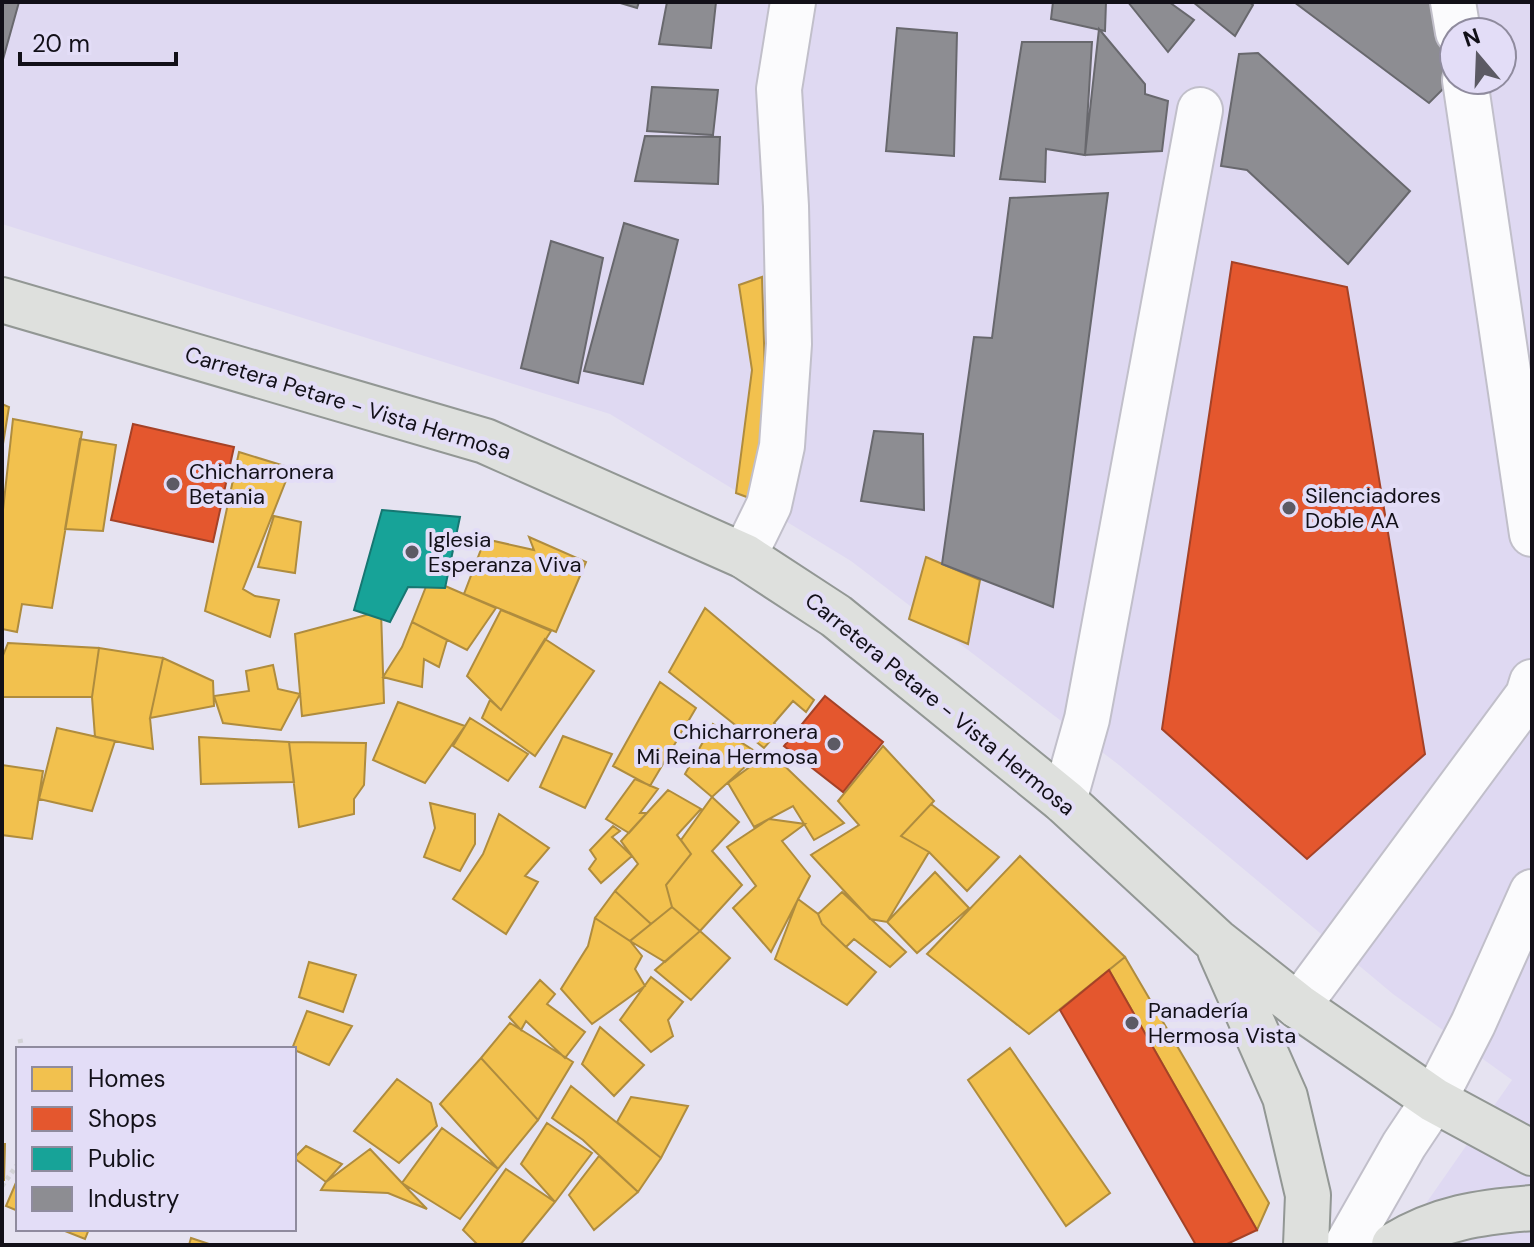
<svg xmlns="http://www.w3.org/2000/svg" width="1534" height="1247" viewBox="0 0 1534 1247" font-family="'DM Sans',sans-serif">
	<style>
		.built { fill: #dfd9f2; fill-rule: evenodd }
		.homes { fill: #f2c14e; stroke: #af8c3e; stroke-width: 2 }
		.shops { fill: #e4572e; stroke: #a54227; stroke-width: 2 }
		.public { fill: #17a398; stroke: #167772; stroke-width: 2 }
		.industry { fill: #8d8d92; stroke: #68686d; stroke-width: 2 }
		.lines { fill: none; stroke-linecap: round; stroke-linejoin: round }
		.minor-casing { stroke: #c1bfca; stroke-width: 48 }
		.major-casing { stroke: #929794; stroke-width: 48 }
		.path { stroke: #d3d3d7; stroke-width: 5; stroke-dasharray: 4 4; stroke-linecap: butt }
		.minor { stroke: #fbfbfd; stroke-width: 44 }
		.major { stroke: #dee0dd; stroke-width: 44 }
		.poi-dot { fill: #5c5a64; stroke: #e3ddf7; stroke-width: 3 }
		.labels { text-anchor: middle; dominant-baseline: central; stroke-width: 8; stroke-linejoin: round; paint-order: stroke }
		.street-label { font-size: 22px; fill: #121018; stroke: #e3ddf7 }
		.poi-label { font-size: 22px; fill: #121018; stroke: #e3ddf7; text-anchor: start }
	</style>
	<rect width="100%" height="100%" fill="#e6e3f1"/>
	<path class="built" d="M2,2H1532V1245H1397L1512,1080L1393,994L1119,765L851,561L610,414L2,224ZM1454,32H1502V80H1454Z"/>
	<path class="homes" d="M762,277L767,441L763,503L736,493L752,370L739,285Z
		M2,404L9,407L2,450Z
		M13,419L82,432L52,608L22,604L17,632L2,629V519Z
		M80,439L116,445L103,531L65,529Z
		M239,452L291,468L243,589L255,596L279,600L270,637L205,611Z
		M274,516L301,522L295,573L258,567Z
		M529,537L586,562L556,632L464,594L485,539L534,550Z
		M926,557L980,580L968,644L909,619Z
		M429,579L496,608L467,650L412,622Z
		M705,608L814,700L806,712L793,701L774,723L780,730L764,748L669,672Z
		M501,610L551,631L501,710L467,676Z
		M381,611L384,703L302,716L295,634Z
		M412,622L447,640L439,667L424,659L422,687L383,677L402,647Z
		M545,639L594,671L535,756L482,718L490,700L501,710Z
		M8,643L99,648L92,697H2V658Z
		M99,648L163,658L150,718L153,749L95,737L92,697Z
		M163,658L213,681L214,706L150,718Z
		M273,665L278,689L300,694L281,730L223,723L214,696L249,691L246,671Z
		M660,682L696,708L650,786L613,766Z
		M398,702L465,726L425,783L373,760Z
		M470,718L528,754L508,781L453,746Z
		M713,724L759,754L712,797L685,774Z
		M57,728L115,741L92,811L39,799Z
		M563,736L612,754L585,808L540,787Z
		M199,737L289,742L294,782L201,784Z
		M289,742L366,743L364,785L354,799V814L299,827Z
		M883,746L934,801L901,836L929,852L887,922L870,919L811,855L859,825L838,801Z
		M770,752L844,823L814,840L793,806L754,827L728,783Z
		M2,765L43,771L32,839L2,835Z
		M635,779L658,789L640,813H647L629,833L606,819Z
		M668,790L701,809L677,835L691,854L666,885L672,907L651,924L615,891L638,864L621,841Z
		M712,797L739,822L712,851L742,885L700,931L672,907L666,885L691,854L681,840Z
		M430,803L475,814V844L460,871L424,857L435,828Z
		M931,804L999,857L967,891L929,852L901,836Z
		M499,814L549,848L525,876L538,882L506,934L453,899L483,854Z
		M769,819L805,824L782,841L810,876L771,952L733,908L756,886L727,847Z
		M613,826L620,831L612,837L632,856L601,883L589,869L596,859L590,850Z
		M1020,856L1125,957L1029,1034L927,954Z
		M935,872L969,908L917,953L887,922Z
		M615,891L651,924L630,941L595,918Z
		M842,892L906,952L890,967L854,939L846,947L822,924L818,914Z
		M798,899L818,914L822,924L846,947L876,972L847,1005L775,959Z
		M672,907L700,931L665,962L630,941Z
		M595,918L630,941L642,956L635,969L645,986L592,1024L561,989L588,946Z
		M700,931L730,958L691,1000L655,970Z
		M1125,957L1269,1203L1257,1230L1109,970Z
		M309,962L356,975L343,1012L299,997Z
		M651,977L683,1002L668,1020L673,1036L651,1052L620,1020Z
		M540,980L555,994L547,1004L585,1032L565,1058L526,1021L521,1030L509,1017Z
		M307,1011L352,1026L329,1065L292,1049Z
		M510,1023L573,1062L538,1120L481,1058Z
		M600,1027L644,1065L614,1096L582,1064Z
		M1010,1048L1110,1193L1066,1226L968,1080Z
		M481,1058L538,1120L498,1169L440,1104Z
		M397,1079L431,1103L437,1126L399,1163L354,1131Z
		M571,1086L661,1158L638,1192L583,1140L552,1118Z
		M631,1097L688,1106L661,1158L617,1122Z
		M547,1123L592,1153L555,1202L521,1164Z
		M442,1128L498,1169L460,1219L402,1183Z
		M2,1144H5L4,1180H2Z
		M306,1146L342,1164L326,1182L294,1158Z
		M370,1149L402,1183L427,1209L388,1193L321,1190L326,1182Z
		M599,1156L638,1192L594,1230L569,1195Z
		M506,1169L555,1202L520,1245H478L463,1230Z
		M18,1178V1211L6,1206Z
		M60,1229H89L85,1239Z
		M191,1238L212,1245H189Z"/>
	<path class="shops" d="M1232,262L1347,287L1425,754L1307,859L1162,729Z
		M133,424L234,447L213,542L111,520Z
		M825,696L883,742L843,792L784,746Z
		M1109,970L1257,1230L1225,1245H1196L1060,1010Z"/>
	<path class="public" d="M382,510L460,517L445,588L408,587L390,622L354,610Z"/>
	<path class="industry" d="M2,2H19L2,63Z
		M617,2H639L637,8Z
		M667,2H716L711,48L659,44Z
		M1053,2H1106L1105,31L1051,19Z
		M1128,2H1169L1194,20L1168,52Z
		M1193,2H1249L1253,5L1235,36Z
		M1294,2H1441L1454,78L1429,103Z
		M897,28L957,33L954,156L886,151Z
		M1099,29L1145,84V94L1168,101L1162,151L1085,155Z
		M1022,42H1092L1085,155L1046,149L1045,182L1000,179Z
		M1258,53L1410,191L1348,264L1247,170L1221,166L1239,54Z
		M652,87L718,90L713,135L647,131Z
		M645,136L720,137L718,184L635,181Z
		M1108,193L1053,607L942,564L974,337L992,338L1010,198Z
		M624,223L678,240L643,384L584,371Z
		M551,241L603,258L578,383L521,368Z
		M874,431L923,434L924,510L861,501Z"/>
	<g class="lines">
		<g class="minor-casing">
			<path id="minor" d="M1453,2L1458,32
				M1465,80L1532,534
				M744,556L769,505L782,446L789,344L786,206L779,89L793,2
				M1064,801L1087,719L1200,110
				M1298,1006L1528,695L1532,682
				M1347,1245L1404,1145L1434,1100L1473,1024L1532,892"/>
		</g>
		<g class="major-casing">
			<path id="major" d="M2,300L485,441L744,556L836,616L1064,801L1216,941L1298,1006L1434,1100L1532,1153
				M1220,950L1285,1097L1308,1195L1306,1245
				M1394,1245C1439,1218 1480,1212 1532,1208"/>
		</g>
		<path class="path" d="M20,1039L22,1049
			M2,1186L18,1164"/>
		<use href="#minor" class="minor"/>
		<use href="#major" class="major"/>
	</g>
	<g class="poi-dot">
		<circle cx="173" cy="484" r="8"/>
		<circle cx="1289" cy="508" r="8"/>
		<circle cx="412" cy="552" r="8"/>
		<circle cx="834" cy="744" r="8"/>
		<circle cx="1132" cy="1023" r="8"/>
	</g>
	<g class="labels">
		<g class="street-label">
			<text transform="translate(348 403) rotate(17)">Carretera Petare - Vista Hermosa</text>
			<text transform="translate(940 704) rotate(39)">Carretera Petare - Vista Hermosa</text>
		</g>
		<g class="poi-label">
			<text x="189" y="471">Chicharronera<tspan x="189" dy="25">Betania</tspan></text>
			<text x="1305" y="495">Silenciadores<tspan x="1305" dy="25">Doble AA</tspan></text>
			<text x="428" y="539">Iglesia<tspan x="428" dy="25">Esperanza Viva</tspan></text>
			<text x="818" y="731" text-anchor="end">Chicharronera<tspan x="818" dy="25">Mi Reina Hermosa</tspan></text>
			<text x="1148" y="1010">Panadería<tspan x="1148" dy="25">Hermosa Vista</tspan></text>
		</g>
	</g>
	<rect width="1534" height="1247" fill="none" stroke="#121018" stroke-width="8"/>
	<rect x="16" y="1047" width="280" height="184" fill="#e3ddf7" stroke="#8f8b9e" stroke-width="2"/>
	<rect x="32" y="1067" width="40" height="24" fill="#f2c14e" stroke="#8f8b9e" stroke-width="2"/>
	<text x="88" y="1087" font-size="24" fill="#121018">Homes</text>
	<rect x="32" y="1107" width="40" height="24" fill="#e4572e" stroke="#8f8b9e" stroke-width="2"/>
	<text x="88" y="1127" font-size="24" fill="#121018">Shops</text>
	<rect x="32" y="1147" width="40" height="24" fill="#17a398" stroke="#8f8b9e" stroke-width="2"/>
	<text x="88" y="1167" font-size="24" fill="#121018">Public</text>
	<rect x="32" y="1187" width="40" height="24" fill="#8d8d92" stroke="#8f8b9e" stroke-width="2"/>
	<text x="88" y="1207" font-size="24" fill="#121018">Industry</text>
	<g transform="translate(1478 56) rotate(341)"><circle r="38" fill="#e3ddf7" stroke="#8f8b9e" stroke-width="2"/>
	<path d="M0-6L14 30L0 20L-14 30Z" fill="#5c5a64"/>
	<text y="-12" font-size="22" font-weight="bold" text-anchor="middle" fill="#121018">N</text>
	</g>
	<path d="M20 52v12h156v-12" fill="none" stroke="#121018" stroke-width="4"/>
	<text x="32" y="52" font-size="24" fill="#121018" stroke="#e3ddf7" stroke-width="6" paint-order="stroke">20 m</text>
</svg>
